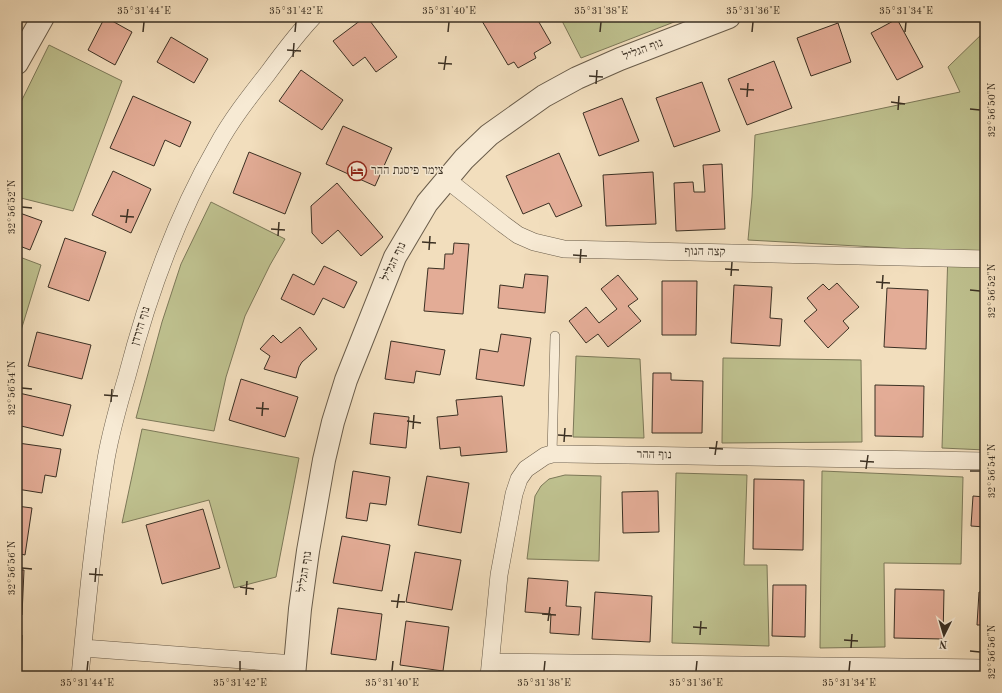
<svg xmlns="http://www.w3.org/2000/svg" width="1002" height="693" viewBox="0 0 1002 693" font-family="'Old Standard TT','Frank Ruhl Libre',serif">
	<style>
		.green { fill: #bec08e; stroke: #7c7858 }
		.building { fill: #e3ac96; stroke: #3b3023 }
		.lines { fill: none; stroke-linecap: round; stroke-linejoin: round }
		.service-casing { stroke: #695c4a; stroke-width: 10 }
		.minor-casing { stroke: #695c4a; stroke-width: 18 }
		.tertiary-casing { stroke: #695c4a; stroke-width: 24 }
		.service { stroke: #f7ead4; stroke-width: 9 }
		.minor { stroke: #f7ead4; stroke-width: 17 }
		.tertiary { stroke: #f7ead4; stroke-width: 22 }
		.ticks { fill: none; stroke: #3b3023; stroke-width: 1.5 }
		.labels { text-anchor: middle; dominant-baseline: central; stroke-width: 3; stroke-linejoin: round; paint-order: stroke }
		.street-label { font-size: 12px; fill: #3b3023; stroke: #f7ead4 }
		.poi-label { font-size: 12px; fill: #3b3023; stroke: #f7ead4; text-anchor: start }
		.neatline { fill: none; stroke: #3b3023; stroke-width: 1.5 }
		.ticks-label { font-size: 10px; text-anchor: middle; fill: #3b3023 }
	</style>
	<rect width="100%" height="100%" fill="#f2debd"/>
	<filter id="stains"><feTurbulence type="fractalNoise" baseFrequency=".005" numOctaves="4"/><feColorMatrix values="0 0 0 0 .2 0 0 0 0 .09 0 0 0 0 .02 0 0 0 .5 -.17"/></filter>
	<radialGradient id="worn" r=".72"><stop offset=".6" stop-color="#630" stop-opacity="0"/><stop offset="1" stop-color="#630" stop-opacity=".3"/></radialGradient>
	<path class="green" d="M560,17H687L581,58Z
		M985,31V450L942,448L948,251L748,240L752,197L755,135L960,92L948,67Z
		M49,45L122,81L73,211L17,197V110Z
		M211,202L285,239L270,265L245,316L226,377L214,431L136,418L162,322L181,264Z
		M17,256L41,265L19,337L17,336Z
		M576,356L640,359L644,438L573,437Z
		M723,358L861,360L862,442L722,443Z
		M142,429L299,458L276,577L234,588L209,500L122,523Z
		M822,471L963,477L961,564L884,563L885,647L820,648Z
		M676,473L747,475L744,565H767L769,646L672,643Z
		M565,475L601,476L599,561L527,559L535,496L541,486L549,479Z"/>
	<path class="building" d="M105,17L132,32L115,65L88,50Z
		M365,17H367L397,57L376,72L365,57L353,66L333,41Z
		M489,17H536L551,43L534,53L536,58L518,68L514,62L508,65L482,21Z
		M897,19L923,67L897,80L871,33Z
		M838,23L851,62L811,76L797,38Z
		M171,37L208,59L194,83L157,62Z
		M774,61L792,108L747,125L728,79Z
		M301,70L343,100L322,130L279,101Z
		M702,82L720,131L674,147L656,98Z
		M133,96L191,122L180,147L165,140L154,166L110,148Z
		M622,98L639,141L599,156L583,113Z
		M343,126L392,148L375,186L326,164Z
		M249,152L301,173L285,214L233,193Z
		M559,153L582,206L556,217L549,203L523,214L506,176Z
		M722,164L725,229L676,231L674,183L693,182L694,192H705L703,165Z
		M113,171L151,189L131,233L92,215Z
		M653,172L656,224L606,226L603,175Z
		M337,183L383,237L361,256L338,230L322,244L312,233L311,206Z
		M17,212L42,221L30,250L17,245Z
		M65,238L106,252L89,301L48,287Z
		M454,243L469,244L463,314L424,311L428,268L444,269L445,254H453Z
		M324,266L357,282L344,308L323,298L314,315L281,299L293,274L314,285Z
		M525,274L548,276L545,313L498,308L500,285L523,288Z
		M618,275L638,299L628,306L641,321L608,347L598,334L586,343L569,321L586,307L599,323L617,309L601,289Z
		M662,281H697L696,335H662Z
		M837,283L859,307L843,321L849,328L828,348L804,321L817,310L807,298L823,284L829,290Z
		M734,285L772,287L770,318L782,319L780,346L731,343Z
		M887,288L928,290L926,349L884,347Z
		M300,327L317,349L302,362L299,367L296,378L264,369L270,356L260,349L273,335L281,343Z
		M37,332L91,345L82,379L28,366Z
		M501,334L531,338L524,386L476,379L480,349L498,352Z
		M391,341L445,350L440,375L416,371L414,383L385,379Z
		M653,373H671V380L703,381L702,433H652Z
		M241,379L298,397L285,437L229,420Z
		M875,385L924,386L923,437L875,436Z
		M19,393L71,405L63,436L17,425V402Z
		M502,396L507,452L461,456L460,447L440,449L437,417L458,415L456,400Z
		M374,413L409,417L406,448L370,444Z
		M18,443L61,449L56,477L45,475L42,493L17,489V451Z
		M353,471L390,477L386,505L370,503L367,521L346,518Z
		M427,476L469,483L461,533L418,525Z
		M754,479L804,480L803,550L753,549Z
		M658,491L659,532L623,533L622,492Z
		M973,496L985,497V527L971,526Z
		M17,506L32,508L25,555L17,553Z
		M203,509L220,568L162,584L146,525Z
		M342,536L390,545L382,591L333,583Z
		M415,552L461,560L452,610L406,602Z
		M17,570H24L22,615L17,614Z
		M528,578L568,581L566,606L581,607L579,635L550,633L551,614L525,612Z
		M773,585H806L805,637L772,636Z
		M895,589L944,590L943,639L894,638Z
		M595,592L652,596L650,642L592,639Z
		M979,592H985V625H977Z
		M338,608L382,614L376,660L331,654Z
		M406,621L449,627L443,671L400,665Z
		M17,635H22L21,676H17Z"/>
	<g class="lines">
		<g class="service-casing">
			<path id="service" d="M552,454L555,336"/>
		</g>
		<g class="minor-casing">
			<path id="minor" d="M446,179L503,224L518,235L534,242L564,249L985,259
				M83,648L295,664
				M491,662L985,668
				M80,676C87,603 94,531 106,459C111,431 119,403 127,376C148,295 175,219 217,146C231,120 250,96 268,73C282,54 297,34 313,17
				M489,676L499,575L514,494L519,479L526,469L545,456L552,454H566L985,461"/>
		</g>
		<g class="tertiary-casing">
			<path id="tertiary" d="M17,63L43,17
				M294,676L300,609L308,551L324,460L333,422L346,380L395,257L427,203L464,159L489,135L544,96L577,78L620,59L729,17"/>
		</g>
		<use href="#service" class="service"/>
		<use href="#minor" class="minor"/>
		<use href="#tertiary" class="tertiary"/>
	</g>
	<path class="ticks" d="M143,32L144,22M295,32L296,22M448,32L449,22M600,32L601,22M752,32L753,22M905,32L906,22M287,50L301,51M293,57L294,43M438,63L452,64M444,70L446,56M589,76L603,77M596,84L597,70M740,89L754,90M747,97L748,83M891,102L905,104M970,109L980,110M898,110L899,96M22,207L32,208M120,216L134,217M126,223L128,209M271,229L285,230M278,236L279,222M422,242L436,243M429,250L430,236M573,255L587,256M580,263L581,249M725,269L739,270M731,276L732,262M876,282L890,283M882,289L883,275M970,290L980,291M22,388L32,389M104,395L118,396M111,402L112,389M256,408L269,409M262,416L263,402M407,421L421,423M413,429L414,415M558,435L572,436M564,442L565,428M709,448L723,449M715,455L717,441M860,461L874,462M866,469L868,455M970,471H980M22,568L32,569M89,574L103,575M95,582L96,568M240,587L254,589M246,595L247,581M391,601L405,602M397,608L399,594M542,614L556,615M548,621L550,607M693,627L707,628M700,635L701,621M844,640L858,641M851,648L852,634M970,651L980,652M87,671L88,661M240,671V661M392,671L393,661M544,671L545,661M696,671L697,661M849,671L850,661"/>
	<defs>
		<g id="hotel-ring" transform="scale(1)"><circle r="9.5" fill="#f7ead4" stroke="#8f2418" stroke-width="1.5"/><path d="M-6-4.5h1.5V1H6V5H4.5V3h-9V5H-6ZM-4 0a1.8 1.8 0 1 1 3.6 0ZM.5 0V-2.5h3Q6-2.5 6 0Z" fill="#8f2418"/></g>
	</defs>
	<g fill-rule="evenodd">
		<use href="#hotel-ring" x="357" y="171"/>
	</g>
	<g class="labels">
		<g class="street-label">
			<text transform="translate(643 50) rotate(-21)">נוף הגליל</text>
			<text transform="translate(705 252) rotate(1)">קצה הנוף</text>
			<text transform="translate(394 262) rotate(-64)">נוף הגליל</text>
			<text transform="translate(141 326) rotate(-73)">נוף הירדן</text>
			<text transform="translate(654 455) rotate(1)">נוף ההר</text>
			<text transform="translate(305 572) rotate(-81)">נוף הגליל</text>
		</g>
		<g class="poi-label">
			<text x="371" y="171">צימר פיסגת ההר</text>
		</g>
	</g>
	<rect width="1002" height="693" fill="none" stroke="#f2debd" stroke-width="44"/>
	<g transform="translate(944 635) rotate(185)" stroke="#f7ead4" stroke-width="3" paint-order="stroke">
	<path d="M0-3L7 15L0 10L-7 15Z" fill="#3b3023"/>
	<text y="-6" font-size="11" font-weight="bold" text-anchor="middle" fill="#3b3023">N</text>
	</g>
	<rect x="22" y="22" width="958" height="649" class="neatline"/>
	<g class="ticks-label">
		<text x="144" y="14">35°31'44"E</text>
		<text x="296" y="14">35°31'42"E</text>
		<text x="449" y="14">35°31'40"E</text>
		<text x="601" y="14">35°31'38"E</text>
		<text x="753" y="14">35°31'36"E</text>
		<text x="906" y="14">35°31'34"E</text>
		<text transform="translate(991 110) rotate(-90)" y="4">32°56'50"N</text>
		<text transform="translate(11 207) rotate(-90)" y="4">32°56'52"N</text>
		<text transform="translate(991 291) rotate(-90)" y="4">32°56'52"N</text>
		<text transform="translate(11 388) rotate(-90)" y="4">32°56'54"N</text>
		<text transform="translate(991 471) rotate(-90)" y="4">32°56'54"N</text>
		<text transform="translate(11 568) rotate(-90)" y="4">32°56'56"N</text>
		<text transform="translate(991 652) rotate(-90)" y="4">32°56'56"N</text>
		<text x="87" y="686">35°31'44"E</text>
		<text x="240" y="686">35°31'42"E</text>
		<text x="392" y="686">35°31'40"E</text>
		<text x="544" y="686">35°31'38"E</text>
		<text x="696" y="686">35°31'36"E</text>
		<text x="849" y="686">35°31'34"E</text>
	</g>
	<rect width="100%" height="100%" filter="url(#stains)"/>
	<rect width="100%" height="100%" fill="url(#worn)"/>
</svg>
